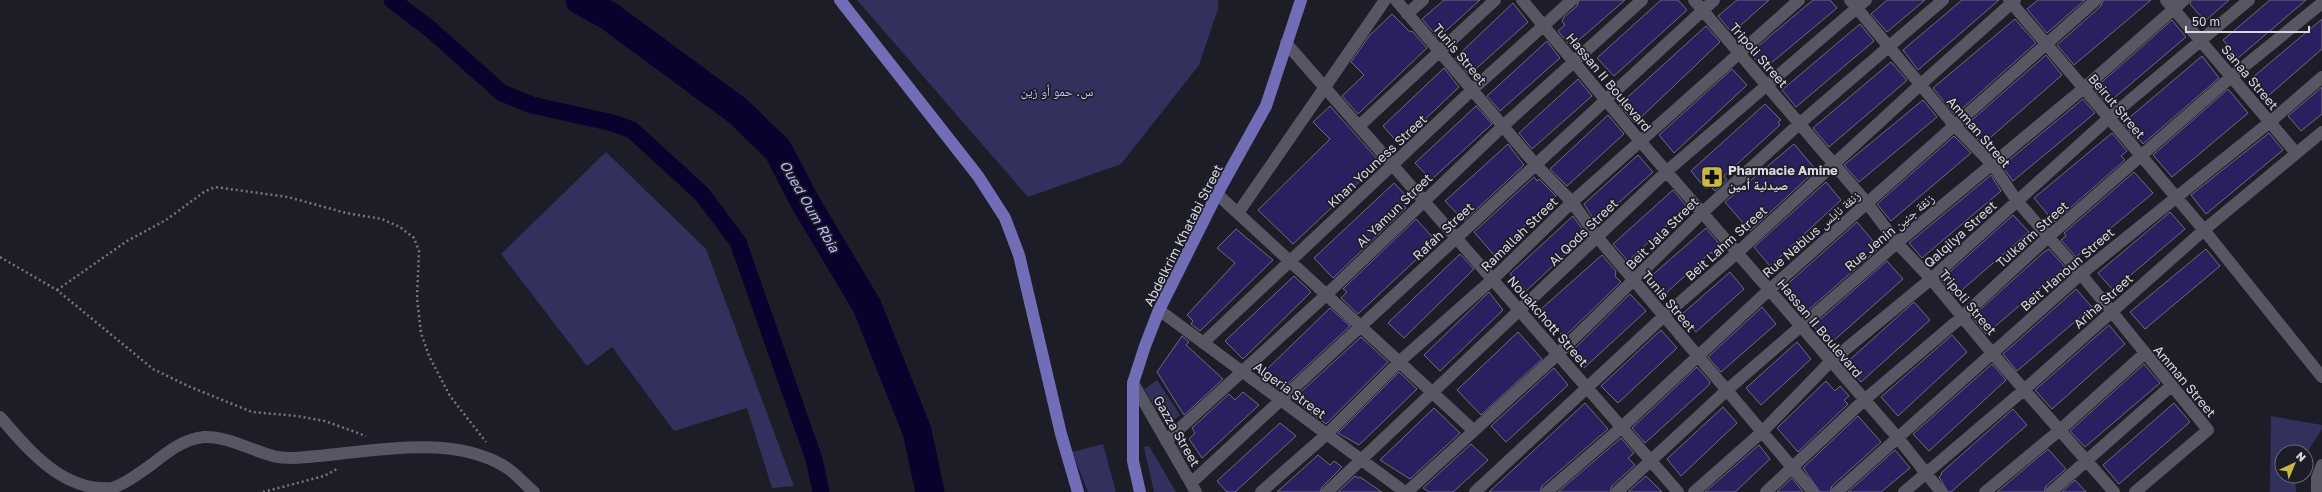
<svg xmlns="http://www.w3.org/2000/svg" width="2322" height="492" viewBox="0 0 2322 492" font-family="'Golos Text','Noto Naskh Arabic',sans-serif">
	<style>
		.green { fill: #32305d }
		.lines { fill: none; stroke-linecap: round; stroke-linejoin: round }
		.canal { stroke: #0b012d; stroke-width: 17 }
		.river { stroke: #0b012d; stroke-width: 29 }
		.building { fill: #29215f; stroke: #6c6d7a }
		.path { stroke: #767780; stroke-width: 2.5; stroke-dasharray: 2 3; stroke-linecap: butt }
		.minor { stroke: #575764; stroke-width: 12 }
		.major { stroke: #716eb7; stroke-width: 12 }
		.labels { text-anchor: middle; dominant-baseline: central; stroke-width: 3.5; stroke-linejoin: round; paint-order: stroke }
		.street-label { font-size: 13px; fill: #d8d9e0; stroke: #1d1d28 }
		.park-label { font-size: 13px; fill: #bfc1fb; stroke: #1d1d28 }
		.poi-label { font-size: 13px; font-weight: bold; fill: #d8d9e0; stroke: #1d1d28; text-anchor: start }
		.water-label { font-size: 14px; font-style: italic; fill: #babcf6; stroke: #1d1d28 }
	</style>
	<rect width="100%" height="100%" fill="#1d1d28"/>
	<path class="green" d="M857,0H1218V9L1199,65L1121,164L1028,197Z
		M606,152L706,249L794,486L772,488L747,408L674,431L612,347L587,366L501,254Z
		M1157,380L1180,415L1167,426L1144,389Z
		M2271,416L2322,425V429L2306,454L2282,452V476H2295L2296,492H2270Z
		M1183,440L1200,462L1192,468L1176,446Z
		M1103,444L1116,492H1088L1072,452Z
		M1149,446L1176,492H1154L1144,447Z"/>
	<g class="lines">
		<path class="canal" d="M392,0L430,29L502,93L532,105L613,123L632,130L702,194L738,242L814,459L821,492"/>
		<path class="river" d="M580,0L609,16L738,111L778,150L805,202L867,306L917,431L930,492"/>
	</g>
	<path class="building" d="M1444,0H1480L1438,38L1422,19Z
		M1579,0H1625L1571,47L1558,31L1565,25L1562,21L1564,17L1577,6Z
		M1661,0H1678L1687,10L1614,76L1597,58Z
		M1737,0H1769L1732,33L1718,16Z
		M1813,0H1830L1837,8L1764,69L1750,53Z
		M1887,0H1925L1887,32L1871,14Z
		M1962,0H1999L1918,70L1903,50Z
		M2038,0H2085L2047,33L2027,9Z
		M2103,0H2151L2074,65L2057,45L2101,6Z
		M2191,0H2229L2205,21L2190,4Z
		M2270,0H2306L2238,58L2223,40Z
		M1513,3L1528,22L1469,75L1455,58Z
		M1392,14L1410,32L1412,31L1427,48L1358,114L1342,96L1364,75L1351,62L1369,36Z
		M2015,19L2036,43L1955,115L1933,88Z
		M2322,19V49L2268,96L2252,78Z
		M2172,20L2186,37L2107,104L2094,89Z
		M1860,24L1874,41L1796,107L1782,90Z
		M1706,26L1720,42L1635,123L1619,105Z
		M1547,41L1560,58L1500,111L1487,96Z
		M2046,55L2062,75L1983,144L1965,126Z
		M2202,56L2219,78L2143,144L2140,140L2138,141L2123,123Z
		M1891,62L1907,80L1905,82L1829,147L1813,128Z
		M1444,68L1459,87L1399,144L1383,126Z
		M1732,69L1747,85L1674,153L1659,135Z
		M1578,79L1592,96L1532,149L1519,133Z
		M2322,87V114L2301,131L2288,116Z
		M2228,89L2248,113L2172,177L2153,155Z
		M2083,99L2095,113L2013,181L2002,166Z
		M1923,100L1937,117L1859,182L1844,165Z
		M1765,104L1781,120L1778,122L1780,125L1724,176L1727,180L1715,191L1711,187L1705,188L1691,171Z
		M1330,106L1380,162L1293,244L1258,210L1330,139L1313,122Z
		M1476,106L1492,124L1431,180L1415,163Z
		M1608,115L1624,134L1567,186L1550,169Z
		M2112,133L2127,151L2121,156L2125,160L2054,222L2034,198Z
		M2269,133L2283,150L2206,214L2191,195Z
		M1954,136L1971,153L1891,221L1877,204Z
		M1508,144L1524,165L1464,221L1445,201Z
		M1794,144L1816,170L1750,231L1725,202Z
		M1638,155L1653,172L1596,223L1584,204Z
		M2134,172L2153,193L2076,257L2061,240L2066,236L2064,233Z
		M1991,175L2001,191L1922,258L1909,243Z
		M1534,177L1537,181L1539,179L1556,196L1494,255L1474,232Z
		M1826,182L1841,200L1770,266L1754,247Z
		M1394,183L1410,200L1404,206L1406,208L1333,278L1314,258Z
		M1673,190L1687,207L1628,261L1613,244Z
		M2170,212L2185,229L2113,290L2098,273Z
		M2013,215L2029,232L1955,296L1941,280Z
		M1573,216L1585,233L1584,237L1526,291L1510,274Z
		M1416,219L1436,241L1358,314L1341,298L1347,292L1343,289Z
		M1857,222L1873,241L1870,243L1877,250L1806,312L1783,288Z
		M1706,228L1721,246L1712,254L1711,252L1665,294L1650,277Z
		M1236,229L1273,260L1200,331L1191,324L1193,321L1187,315L1235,263L1217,248Z
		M2049,249L2065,267L1986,334L1972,317L2044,252Z
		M2206,249L2220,266L2145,329L2130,312Z
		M1460,254L1474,269L1404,338L1388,323Z
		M1602,255L1616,271L1615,276L1621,282L1564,337L1540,310Z
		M1887,261L1903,279L1830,344L1814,327L1817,324L1816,323Z
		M1730,272L1744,289L1696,332L1681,315Z
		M1294,276L1311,292L1243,359L1225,341Z
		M2076,289L2092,307L2017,371L2003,354Z
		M1489,292L1503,310L1440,371L1424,355Z
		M1630,294L1646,311L1584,368L1570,353Z
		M1914,302L1930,320L1861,382L1845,364Z
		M1762,307L1776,324L1721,372L1708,357Z
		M1330,308L1350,326L1281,390L1279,389L1262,374Z
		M2109,325L2125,344L2052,409L2035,390Z
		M1661,330L1677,348L1618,403L1601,386Z
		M1518,332L1542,359L1481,415L1457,390Z
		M1952,335L1967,352L1898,416L1881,397Z
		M1182,336L1189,342L1186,345L1223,379L1184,415L1157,372Z
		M1361,337L1388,362L1326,424L1293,399Z
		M1797,342L1811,359L1761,405L1746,388Z
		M1992,364L2006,380L1929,451L1913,434Z
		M2144,364L2160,383L2085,447L2070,431Z
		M1697,367L1710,382L1709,385L1645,443L1632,428Z
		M1554,368L1568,385L1506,442L1491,426Z
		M1399,372L1417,389L1359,445L1338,433Z
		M1826,381L1835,391L1840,386L1849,396L1844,400L1848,404L1798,452L1777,428Z
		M1243,392L1259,405L1202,458L1189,439L1195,433L1192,428L1229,394L1235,400Z
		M1585,403L1608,429L1542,486L1540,492H1489Z
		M2174,403L2190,422L2119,484L2103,465Z
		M1723,407L1737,423L1681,476L1667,459Z
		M1434,408L1460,433L1410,479L1380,460Z
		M2013,409L2027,425L1951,492H1948L1939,477L1942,474L1941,473Z
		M1858,416L1881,442L1832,486L1830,492H1820L1803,468Z
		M1280,423L1296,436L1235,492H1227L1217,481Z
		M1621,438L1634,453L1628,458L1635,465L1612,486L1610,492H1558Z
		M1471,444L1488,460L1453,492H1429L1423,488Z
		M1759,445L1770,459L1735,492H1705Z
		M2048,449L2066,469L2046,486L2044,492H1997Z
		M1895,450L1910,468L1881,492H1848Z
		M1318,455L1330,465L1334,461L1342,467L1322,487L1320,492H1277Z
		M1355,476L1358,478L1360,477L1382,492H1338Z
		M1646,476L1662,492H1628Z
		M1792,478L1803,492H1777Z
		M2075,480L2086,492H2062Z"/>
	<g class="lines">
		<path class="path" d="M0,257L57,290L153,369L188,386L252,412L297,416L325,421L366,436
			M57,290L127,241L166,220L204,192L215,187L288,197L346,213L382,219L400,227L414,238L419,251L417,298L421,333L429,356L450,396L486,442
			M263,492L324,476L337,469"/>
		<path class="minor" d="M1396,0L1535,164L1572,202L1598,238L1813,492
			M1522,0L1640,141L1898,438L1941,492
			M1694,0L1867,203L1897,243L1931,279L1992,353L2114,492
			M1850,0L1954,125L1992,164L2017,201L2081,274L2208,430L2135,492
			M2009,0L2204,230L2322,377
			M2166,0L2296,153
			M1407,14L1423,0
			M1286,43L1678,492
			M1359,126L1495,0
			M1217,194L1473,430
			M1238,213L1385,0
			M1159,310L1405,492
			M1203,343L1472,90L1572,0
			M1133,383L1196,492
			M0,417C28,449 62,492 112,488C126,484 139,473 151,465C166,453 183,439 204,437C227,436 251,450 273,456C280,458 288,458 294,458C359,455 445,431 504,466C515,472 524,484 534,492
			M1166,441L1326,295L1503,126L1642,0
			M1191,483L1714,0
			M1261,492L1327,434L1400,361L1493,279L1572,202L1799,0
			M1327,492L1667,171L1866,0
			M1407,492L1558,354L1703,212L1799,124L1943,0
			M1475,492L1664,316L1737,253L1920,85L2015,0
			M1547,492L1622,427L1769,290L2096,0
			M1617,492L1727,390L1897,243L2084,88L2184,0
			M1694,492L1762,432L1830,362L1931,279L2109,118L2249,0
			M1766,492L1863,401L1963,316L2047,238L2231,77L2322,3
			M1837,492L2081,274L2270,122L2322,77
			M1904,492L2025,389L2204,230L2322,132
			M1985,492L2060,430L2144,354
			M2051,492L2171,386
			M2317,492V478L2322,465"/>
		<path class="major" d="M840,0L978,176L1005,218L1019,255L1061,434L1078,492
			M1140,492L1133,461V383L1145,346L1159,310L1217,194L1266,106L1301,0"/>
	</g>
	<defs>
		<g id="pharmacy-square" transform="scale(1.15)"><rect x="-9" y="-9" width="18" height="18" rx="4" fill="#c8bb3b" stroke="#1d1d28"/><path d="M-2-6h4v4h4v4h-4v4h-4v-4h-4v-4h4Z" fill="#111"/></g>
	</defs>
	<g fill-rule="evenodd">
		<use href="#pharmacy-square" x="1712" y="177"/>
	</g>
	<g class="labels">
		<g class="street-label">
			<text transform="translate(1460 54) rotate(50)">Tunis Street</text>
			<text transform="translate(1759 55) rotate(49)">Tripoli Street</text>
			<text transform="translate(2250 77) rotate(50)">Sanaa Street</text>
			<text transform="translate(1609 82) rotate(50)">Hassan II Boulevard</text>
			<text transform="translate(2117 106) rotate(50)">Beirut Street</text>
			<text transform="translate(1979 132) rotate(49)">Amman Street</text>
			<text transform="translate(1377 161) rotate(-43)">Khan Youness Street</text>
			<text transform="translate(1394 210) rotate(-44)">Al Yamun Street</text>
			<text transform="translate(1443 231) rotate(-43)">Rafah Street</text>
			<text transform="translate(1583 232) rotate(-44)">Al Qods Street</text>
			<text transform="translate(1889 232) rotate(-40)">Rue Jenin زنقة جنين</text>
			<text transform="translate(1662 233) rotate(-45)">Beit Jala Street</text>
			<text transform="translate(1519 234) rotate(-44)">Ramallah Street</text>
			<text transform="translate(1811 234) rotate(-41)">Rue Nablus زنقة نابلس</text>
			<text transform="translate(1960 234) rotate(-42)">Qalqilya Street</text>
			<text transform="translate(2032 234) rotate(-42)">Tulkarm Street</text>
			<text transform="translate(1183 235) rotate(-63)">Abdelkrim Khatabi Street</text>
			<text transform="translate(1726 243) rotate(-42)">Beit Lahm Street</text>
			<text transform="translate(2067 269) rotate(-41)">Beit Hanoun Street</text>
			<text transform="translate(1669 301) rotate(50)">Tunis Street</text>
			<text transform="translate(2103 301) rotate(-42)">Ariha Street</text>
			<text transform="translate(1968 302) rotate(50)">Tripoli Street</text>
			<text transform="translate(1548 321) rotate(49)">Nouakchott Street</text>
			<text transform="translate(1820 328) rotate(50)">Hassan II Boulevard</text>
			<text transform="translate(2185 381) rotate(50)">Amman Street</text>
			<text transform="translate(1290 390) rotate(36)">Algeria Street</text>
			<text transform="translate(1177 431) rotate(60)">Gazza Street</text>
		</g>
		<g class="park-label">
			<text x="1057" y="91">س. حمو أو زين</text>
		</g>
		<g class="poi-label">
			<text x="1728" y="170">Pharmacie Amine<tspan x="1728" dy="15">صيدلية أمين</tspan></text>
		</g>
		<g class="water-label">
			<text transform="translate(810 206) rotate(60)">Oued Oum Rbia</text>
		</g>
	</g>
	<g transform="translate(2294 464) rotate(44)"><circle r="19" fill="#1d1d28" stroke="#686872"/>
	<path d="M0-3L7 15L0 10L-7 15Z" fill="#c8bb3b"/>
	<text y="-6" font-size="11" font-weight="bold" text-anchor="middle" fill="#d8d9e0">N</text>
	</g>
	<path d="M2186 26v6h123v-6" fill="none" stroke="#d8d9e0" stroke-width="2"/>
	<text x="2192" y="26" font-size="12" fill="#d8d9e0" stroke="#1d1d28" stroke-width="3" paint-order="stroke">50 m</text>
</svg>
